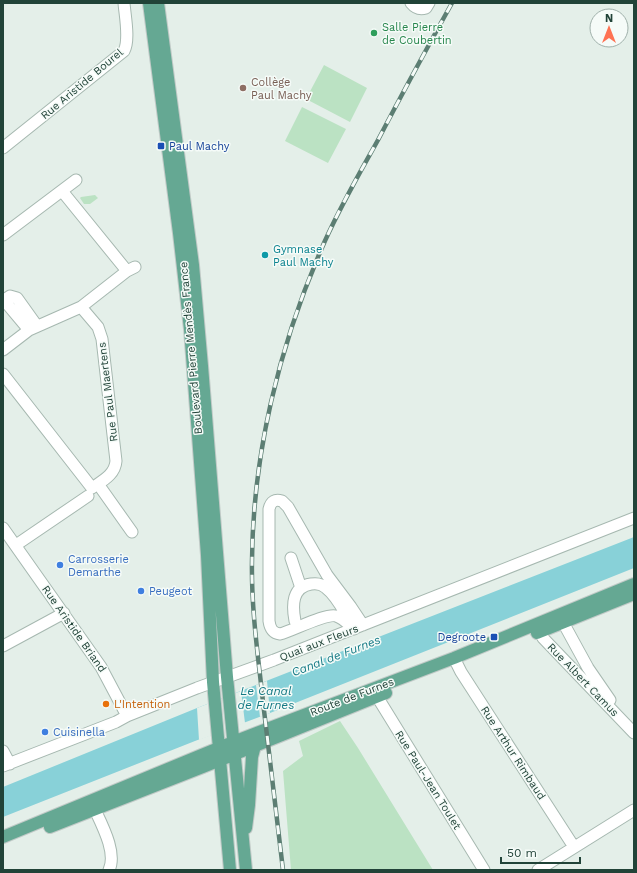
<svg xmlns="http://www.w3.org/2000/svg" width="637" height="873" viewBox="0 0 637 873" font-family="'Work Sans',sans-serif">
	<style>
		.green { fill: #bbe2c3 }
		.water { fill: #88d1d8 }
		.pier { fill: #e4efe9 }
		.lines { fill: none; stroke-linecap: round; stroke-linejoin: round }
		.minor-casing { stroke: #a6b8b0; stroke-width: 13 }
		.major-casing { stroke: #c1cac7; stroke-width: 14 }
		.minor { stroke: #fff; stroke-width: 11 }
		.major { stroke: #65a893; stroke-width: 12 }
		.rail-casing { stroke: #5c7e73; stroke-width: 4.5 }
		.rail { stroke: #f5fbf8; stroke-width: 3; stroke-dasharray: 9; stroke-linecap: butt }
		.leisure-dot { fill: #2e9e5b; stroke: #f5fbf8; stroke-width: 1.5 }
		.education-dot { fill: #8d6e63; stroke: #f5fbf8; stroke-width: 1.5 }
		.transit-dot { fill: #1a4fb4; stroke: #f5fbf8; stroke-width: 1.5 }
		.culture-dot { fill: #0f9aa8; stroke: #f5fbf8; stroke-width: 1.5 }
		.shop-dot { fill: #3f7fe0; stroke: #f5fbf8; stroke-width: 1.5 }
		.food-dot { fill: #e8710a; stroke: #f5fbf8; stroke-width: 1.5 }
		.labels { text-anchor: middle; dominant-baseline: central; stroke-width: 3; stroke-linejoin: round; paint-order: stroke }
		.leisure-label { font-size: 11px; fill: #27864d; stroke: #f5fbf8; text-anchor: start }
		.education-label { font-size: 11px; fill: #785e54; stroke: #f5fbf8; text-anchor: start }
		.street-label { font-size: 11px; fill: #214338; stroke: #f5fbf8 }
		.transit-label { font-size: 11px; fill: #164399; stroke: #f5fbf8; text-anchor: start }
		.culture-label { font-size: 11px; fill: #0d838f; stroke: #f5fbf8; text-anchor: start }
		.shop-label { font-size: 11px; fill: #366cbe; stroke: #f5fbf8; text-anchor: start }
		.food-label { font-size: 11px; fill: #c56008; stroke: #f5fbf8; text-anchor: start }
		.water-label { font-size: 12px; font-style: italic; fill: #157a85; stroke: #f5fbf8 }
	</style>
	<rect width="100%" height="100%" fill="#e4efe9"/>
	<path class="green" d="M324,65L367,88L350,122L306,99Z
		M302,107L346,129L328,163L285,141Z
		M95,195L98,198L90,204H84L80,198L81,197Z
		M340,721L358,748L433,870H291L283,771L303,756L299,741Z"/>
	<path class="water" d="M634,537V568L270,713L195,741L3,817V787L197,708Z"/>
	<path class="pier" d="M267,681L270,713L260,717L256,685Z
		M241,691L245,723L199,740L197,708Z"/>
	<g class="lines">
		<g class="minor-casing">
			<path id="minor" d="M411,3C415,8 419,10 426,8L429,3
				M3,148L124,51C130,40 125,16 124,3
				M62,191L127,271
				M3,235L76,180
				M3,299L29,330
				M4,300L10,296L17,298L37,326
				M3,350L29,330L81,307L127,271L135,267
				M3,374L92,488C102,481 115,475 116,461L102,339L98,327L81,307
				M98,484L132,532
				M3,528L101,667L127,716
				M16,545L88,496
				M291,558L301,588
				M559,615L588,668L610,700
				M295,621C292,605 292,587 311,584C317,583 322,584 326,588C337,596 344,612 351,623
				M536,625L543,638L634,733
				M354,629C349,625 343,618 336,616C326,613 292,631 280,634C272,633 270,628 269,621V509C271,501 275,499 282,501L288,507L327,575L351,607L363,625
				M3,646L64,613
				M454,658L461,672L574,847
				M373,690L484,870
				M3,751L10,764
				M3,766L116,722L127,716L197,688L274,660L634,518
				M91,801C99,820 118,851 109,870
				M538,870L634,810"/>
		</g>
		<g class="major-casing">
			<path id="major" d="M149,3L179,233L190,329L207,555L213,682L230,870
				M158,3L193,265L202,366L227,677L246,870
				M537,633L634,594
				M50,827L203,767L386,693
				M246,828L249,805L252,757L255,746
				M3,837L233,742L454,658L634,584"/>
		</g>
		<use href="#minor" class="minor"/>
		<use href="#major" class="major"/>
		<g class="rail-casing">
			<path id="rail" d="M283,870C276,814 270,758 263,702C258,655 251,608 252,560C253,454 279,347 321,250C337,212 358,176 378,140C402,94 427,48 452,3"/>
		</g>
		<use href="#rail" class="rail"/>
	</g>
	<circle class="leisure-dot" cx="374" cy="33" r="4"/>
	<circle class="education-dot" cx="243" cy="88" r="4"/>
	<g class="transit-dot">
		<rect x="157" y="142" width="8" height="8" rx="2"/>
		<rect x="490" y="633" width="8" height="8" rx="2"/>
	</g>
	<circle class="culture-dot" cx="265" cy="255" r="4"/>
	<g class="shop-dot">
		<circle cx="60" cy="565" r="4"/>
		<circle cx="141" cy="591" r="4"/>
		<circle cx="45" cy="732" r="4"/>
	</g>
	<circle class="food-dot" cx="106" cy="704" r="4"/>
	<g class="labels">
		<g class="leisure-label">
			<text x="382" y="27">Salle Pierre<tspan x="382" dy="13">de Coubertin</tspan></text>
		</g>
		<g class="education-label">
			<text x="251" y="82">Collège<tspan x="251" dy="13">Paul Machy</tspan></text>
		</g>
		<g class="street-label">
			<text transform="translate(82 84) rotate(-40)">Rue Aristide Bourel</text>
			<text transform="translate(191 348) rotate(-95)">Boulevard Pierre Mendès France</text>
			<text transform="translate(108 392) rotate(-97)">Rue Paul Maertens</text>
			<text transform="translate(74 629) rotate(55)">Rue Aristide Briand</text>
			<text transform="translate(319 643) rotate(-21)">Quai aux Fleurs</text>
			<text transform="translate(583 680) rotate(46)">Rue Albert Camus</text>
			<text transform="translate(352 697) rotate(-21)">Route de Furnes</text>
			<text transform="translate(513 753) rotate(57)">Rue Arthur Rimbaud</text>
			<text transform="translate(428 780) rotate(58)">Rue Paul-Jean Toulet</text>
		</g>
		<g class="transit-label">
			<text x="169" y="146">Paul Machy</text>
			<text x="486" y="637" text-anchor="end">Degroote</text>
		</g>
		<g class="culture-label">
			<text x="273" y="249">Gymnase<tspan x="273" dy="13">Paul Machy</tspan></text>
		</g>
		<g class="shop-label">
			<text x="68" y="559">Carrosserie<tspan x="68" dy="13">Demarthe</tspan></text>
			<text x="149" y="591">Peugeot</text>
			<text x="53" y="732">Cuisinella</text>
		</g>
		<g class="food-label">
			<text x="114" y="704">L'Intention</text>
		</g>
		<g class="water-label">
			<text transform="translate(336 656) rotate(-21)">Canal de Furnes</text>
			<text x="266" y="691">Le Canal<tspan x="266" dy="14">de Furnes</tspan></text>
		</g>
	</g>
	<rect width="637" height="873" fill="none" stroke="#214338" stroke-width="8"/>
	<g transform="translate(609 28)"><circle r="19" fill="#f5fbf8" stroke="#a0b1ab"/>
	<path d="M0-3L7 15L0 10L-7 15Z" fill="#fe7253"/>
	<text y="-6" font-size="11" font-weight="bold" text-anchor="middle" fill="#214338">N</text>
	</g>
	<path d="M501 857v6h79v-6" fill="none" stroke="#214338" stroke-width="2"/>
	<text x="507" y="857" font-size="12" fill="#214338" stroke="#f5fbf8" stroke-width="3" paint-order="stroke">50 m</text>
</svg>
